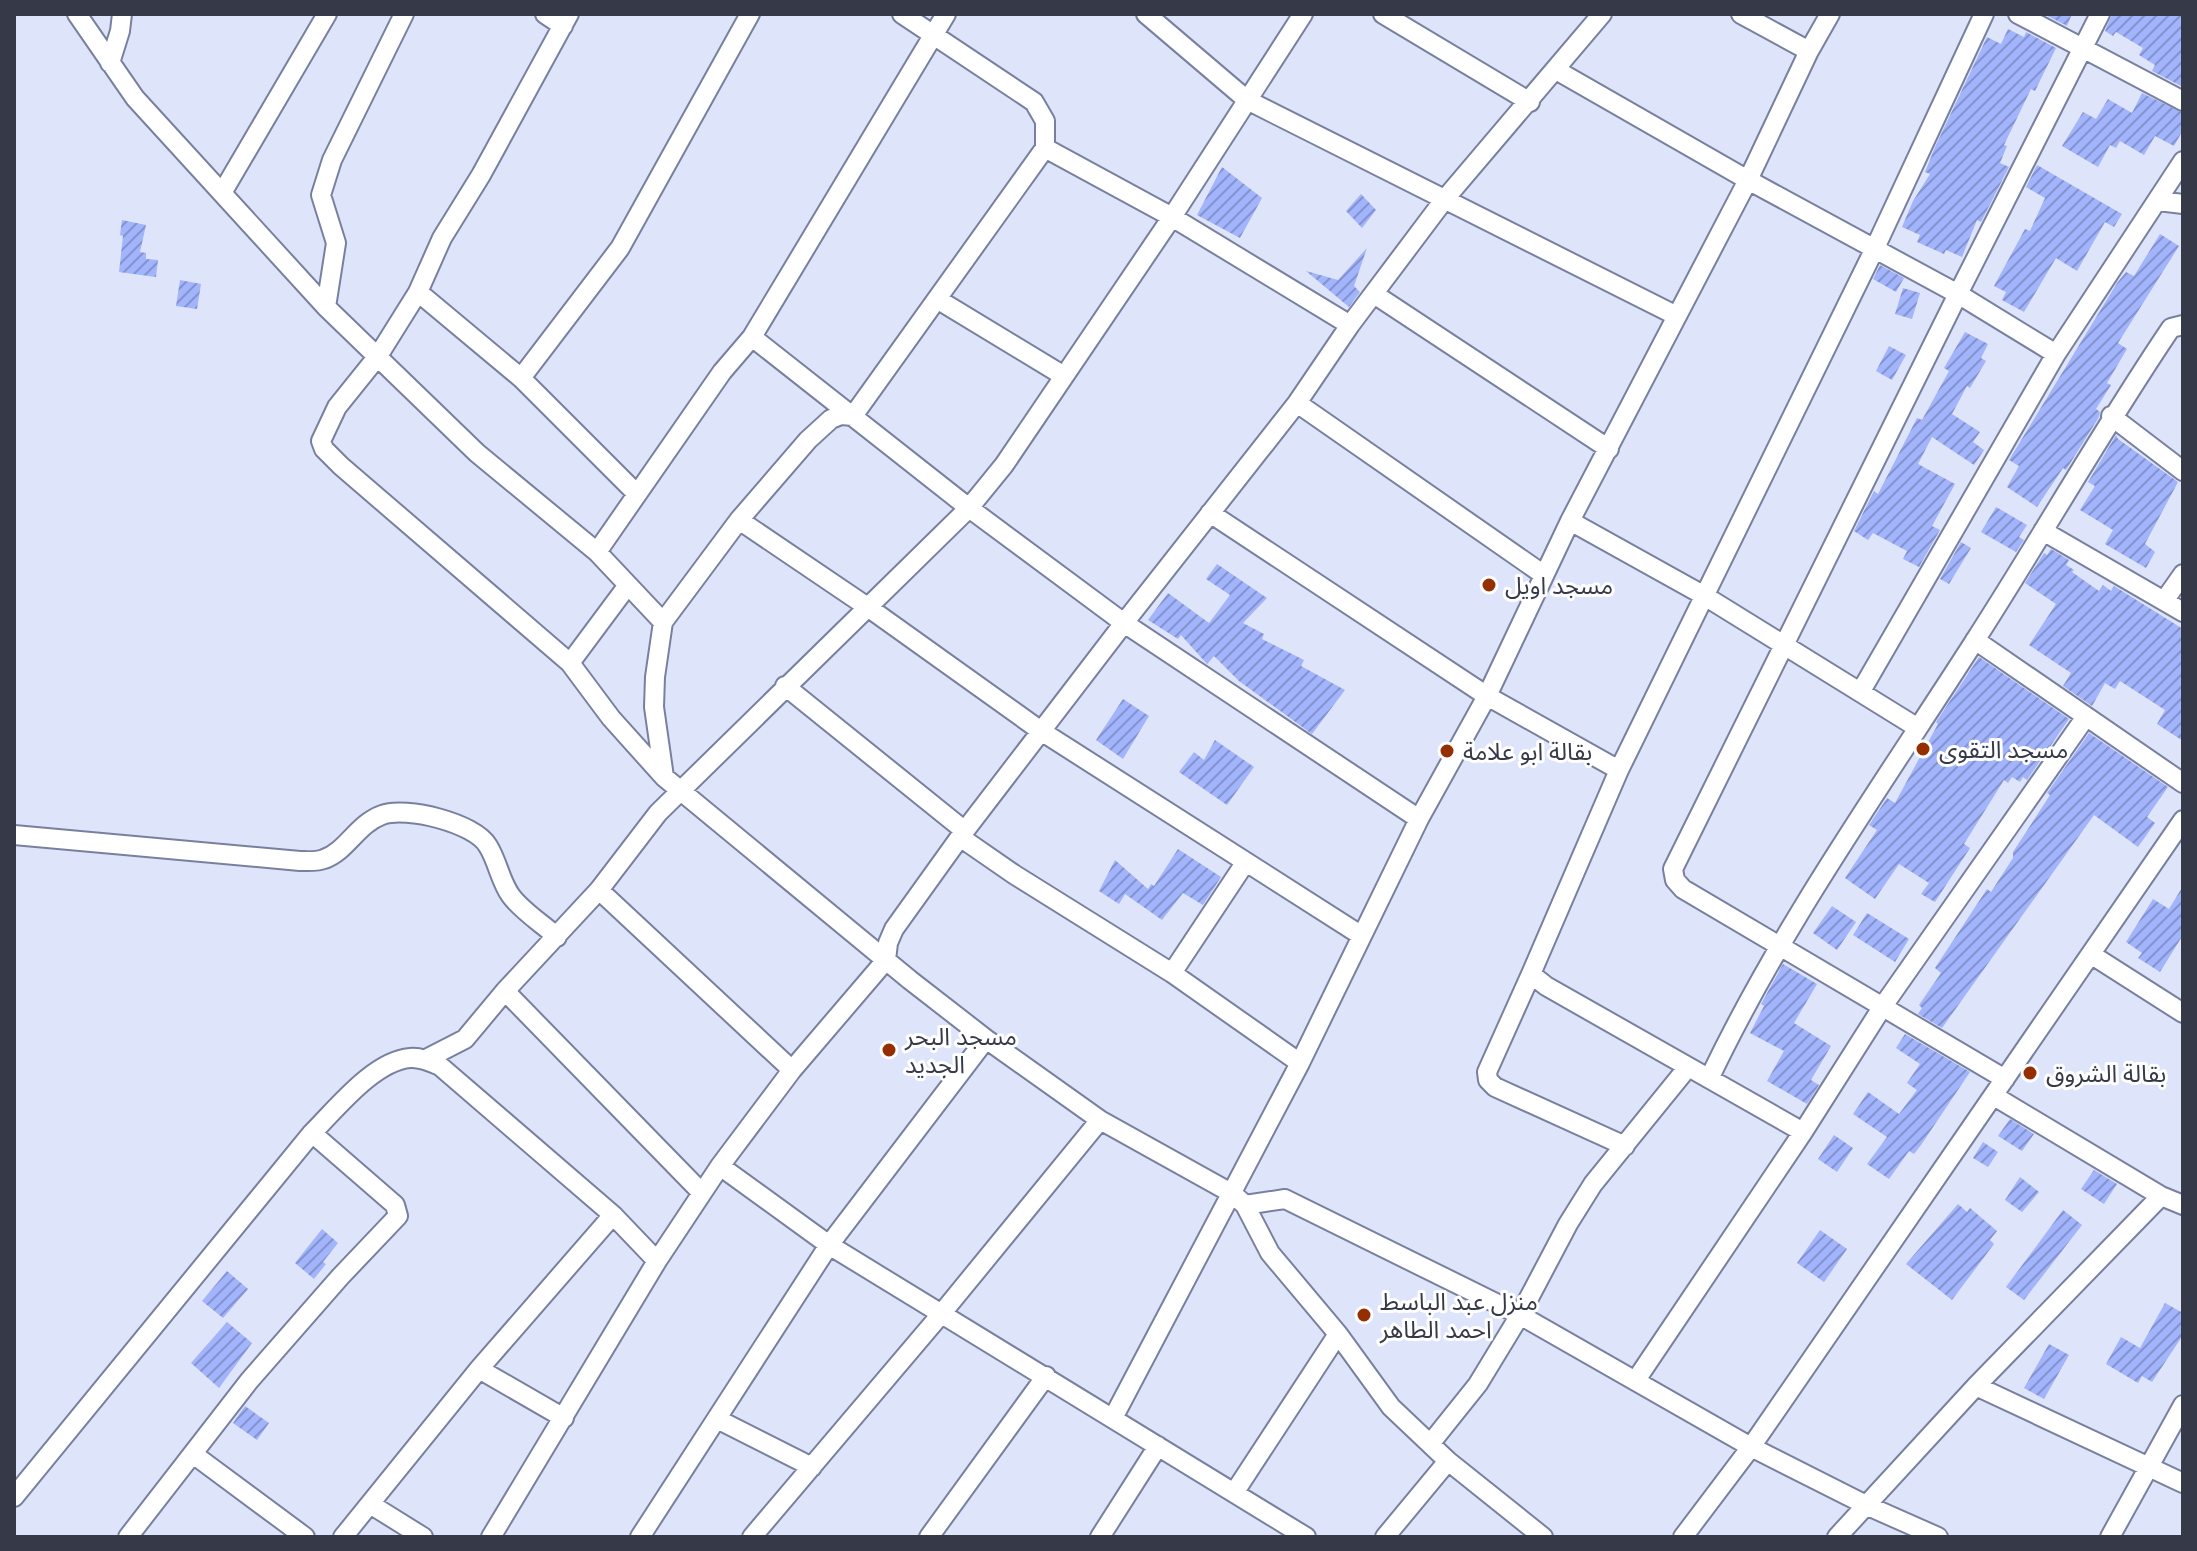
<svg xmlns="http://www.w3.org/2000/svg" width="2197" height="1551" viewBox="0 0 2197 1551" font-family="Figtree,'Noto Sans Arabic',sans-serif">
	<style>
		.building { fill: url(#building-hatch) }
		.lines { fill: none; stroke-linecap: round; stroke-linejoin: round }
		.minor-casing { stroke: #7880a0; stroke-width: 22 }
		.minor { stroke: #fff; stroke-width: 18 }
		.poi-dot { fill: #952f01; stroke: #fff; stroke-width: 3 }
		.labels { text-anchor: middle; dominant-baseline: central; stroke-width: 6; stroke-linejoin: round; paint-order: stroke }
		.poi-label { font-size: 24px; fill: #363a48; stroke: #fff; text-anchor: start }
	</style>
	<defs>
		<pattern id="building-hatch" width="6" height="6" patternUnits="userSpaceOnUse" patternTransform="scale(2)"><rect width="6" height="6" fill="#a1b4fc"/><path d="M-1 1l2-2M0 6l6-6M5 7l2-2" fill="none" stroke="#8493ce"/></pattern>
	</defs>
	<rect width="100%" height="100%" fill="#dee4f9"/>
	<path class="building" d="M2044,14H2072L2067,26Z
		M2112,14H2183V87L2152,71L2155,65L2139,55L2143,48L2116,32L2113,36L2105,31Z
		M2008,29L2024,37L2026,32L2056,48L2035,91L2031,89L2004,145L2007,146L2000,163L2009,167L1981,222L1977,220L1962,257L1946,250L1944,254L1917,242L1920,235L1902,227L1913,201L1930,174L1925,172L1935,147L1987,37L2001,44Z
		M2142,93L2183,113V130L2174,146L2155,136L2144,155L2120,141L2116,148L2110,145L2098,167L2062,146L2083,112L2096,119L2108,99L2132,113Z
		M2037,165L2122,214L2114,227L2105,222L2077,271L2056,258L2024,312L2002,300L2006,292L1994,286L2025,229L2030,231L2045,198L2026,187Z
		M1222,167L1262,198L1240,238L1197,215Z
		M1361,194L1376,210L1362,228L1346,211Z
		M122,220L146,225L140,252L146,253V259L158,260L156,277L119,272L123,236L120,235Z
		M2160,234L2179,246L2118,343L2127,349L2107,383L2111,385L2096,409L2100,412L2099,417L2066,470L2063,468L2037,507L2007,487L2019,466L2009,460L2117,283L2126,272L2134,276Z
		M1367,248L1354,286L1360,292L1349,307L1306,271L1338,280Z
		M1880,265L1904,278L1896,292L1873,279Z
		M180,280L201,284L197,309L176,306Z
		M1903,288L1920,293L1912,319L1895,314Z
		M1965,332L1988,344L1981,358L1986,361L1970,388L1967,386L1952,414L1980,432L1973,442L1984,450L1974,465L1932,437L1918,464L1955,484L1932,526L1940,530L1919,567L1903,559L1907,551L1873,533L1868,540L1854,531L1874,491L1878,494L1917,418L1922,420L1949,371L1944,368Z
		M1889,346L1906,355L1892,380L1876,371Z
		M2116,435L2118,439L2178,482L2145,544L2155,552L2146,568L2105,544L2113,530L2080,510L2095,486L2088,482Z
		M1996,507L2027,525L2019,537L2024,540L2016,552L1981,532Z
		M1961,542L1971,548L1949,584L1940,579Z
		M2051,549L2069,560L2066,565L2074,570L2072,572L2099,591L2103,585L2111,591L2114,586L2183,629V741L2157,724L2165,710L2120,681L2115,689L2105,683L2092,706L2063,686L2071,673L2029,645L2056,604L2025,583L2044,553L2047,555Z
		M1217,564L1267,598L1243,623L1264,634L1262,639L1304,660L1301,666L1345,690L1312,734L1239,681L1214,656L1207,664L1181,635L1178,639L1148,620L1168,593L1209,623L1230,595L1206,579Z
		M1979,657L2069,719L2027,780L2023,777L2020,782L2012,777L2008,783L2004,780L1964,844L1970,848L1935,902L1921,894L1929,883L1899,864L1875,899L1845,878L1877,830L1869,825L1887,798L1895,803L1938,724L1936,722Z
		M1123,699L1149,716L1123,759L1096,740Z
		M2089,733L2168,787L2147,817L2155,823L2138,847L2094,815L1942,1028L1918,1014L1922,1008L1919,1005L1941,973L1935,968L1987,889L1991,892L2013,858V852L2050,795L2047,793Z
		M1215,740L1254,767L1227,805L1179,772L1194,752L1204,760Z
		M1178,849L1221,877L1203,905L1183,893L1162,920L1125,894L1119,904L1099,891L1115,860L1148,889L1151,884L1154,886Z
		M2183,886V935L2160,972L2138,958L2142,953L2126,942L2153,899L2169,909Z
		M1832,906L1856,922L1837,950L1813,933Z
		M1867,913L1909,939L1895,962L1853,935Z
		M1783,964L1817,984L1794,1023L1831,1046L1811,1080L1819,1085L1807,1104L1767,1081L1784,1051L1750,1033L1764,1006L1761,1004Z
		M1905,1034L1970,1072L1921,1145L1914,1154L1909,1151L1889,1179L1867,1164L1887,1137L1853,1114L1868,1092L1899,1114L1917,1090L1907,1083L1920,1064L1896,1048Z
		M2010,1119L2034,1134L2022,1151L1998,1136Z
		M1834,1135L1853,1148L1837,1172L1818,1159Z
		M1983,1142L1998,1152L1988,1167L1973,1158Z
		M2094,1170L2117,1184L2104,1204L2081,1189Z
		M2020,1177L2039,1192L2022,1212L2005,1200Z
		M1958,1204L1967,1212L1970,1208L1997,1231L1990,1240L1994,1244L1952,1300L1906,1264Z
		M2063,1210L2082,1225L2024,1300L2006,1287Z
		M322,1229L338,1243L323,1262L326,1264L314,1279L295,1263Z
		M1820,1230L1847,1249L1824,1282L1797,1263Z
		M227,1271L248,1289L223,1318L202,1301Z
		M2165,1303L2183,1313V1335L2152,1382L2142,1376L2138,1383L2106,1364L2121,1337L2140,1348Z
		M227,1322L252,1343L219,1388L191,1363Z
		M2049,1344L2069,1355L2044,1399L2024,1388Z
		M245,1406L269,1423L257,1440L233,1423Z"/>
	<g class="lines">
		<g class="minor-casing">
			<path id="minor" d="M77,14L135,98L326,307L477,453L597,552L663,622L655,677L654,707L664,777
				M545,14L563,26
				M569,14L481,175L442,238L418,292L378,356L337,407L321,441L324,449L341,466L570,663L611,718L664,777L910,980L986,1039L1100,1120L1233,1194L1245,1205L1270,1253L1338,1334L1391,1407L1448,1461L1543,1537
				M1146,14L1247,100L1677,316
				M1383,14L1530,102
				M1741,14L1809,51
				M2018,14L2183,101
				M110,63L120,31L122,14
				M1556,70L1748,180L1958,294L2056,354
				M1045,148L1172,217L1350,325
				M222,193L327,14
				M2158,201L2183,204
				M418,292L521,378L636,493
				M1374,294L1609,449
				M937,299L1064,376
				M326,307L336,243L321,195L332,160L404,14
				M752,337L969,508L1124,623L1419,819
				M521,378L620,248L750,14
				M1297,403L1544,575
				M853,416L1045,148V121L1034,102L902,14
				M2111,416L2183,471
				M1210,513L1487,696L1619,770
				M739,520L869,608L1041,731L1362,936
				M1570,521L1703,595L1918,728
				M2043,531L2183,612
				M597,552L722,372L752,337L946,14
				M2164,601L2183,574
				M663,622L739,520L808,440L831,419L841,415L853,416
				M1975,640L2183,783
				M570,663L628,585
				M785,686L965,831
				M1861,691L2056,354L2183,161
				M14,835L300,861C307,861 317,862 324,859C347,851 357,824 382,815C406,806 475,823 488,846C498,862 500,881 511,896C523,912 543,924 557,937
				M960,837L1015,875L1172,973L1300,1063
				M599,890L792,1070
				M2092,955L2183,1013
				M1172,973L1245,863
				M1531,974L1487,1072L1488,1080L1495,1087L1625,1146
				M505,991L702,1193
				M426,1059L465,1039L505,991L599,890L658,813L969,508L1004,465L1172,217L1303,14
				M1710,1077C1783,924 1883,784 1974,642C2041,538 2102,430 2171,328L2183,325
				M2005,1079L1683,889L1675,880L1673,869L1958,294L2100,14
				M1994,1096L2161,1196
				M1803,1132L1546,986L1531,974L1619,770L1875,248L1984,14
				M720,1166L829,1245L1306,1537
				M1245,1205L1285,1199L1520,1315L1751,1447L1868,1506L1938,1537
				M479,1369L564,1418
				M1636,1380L1803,1132L1883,1006L2085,718
				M1976,1386L2183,1483
				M1113,1418L1300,1063L1419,819L1487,696L1570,521L1748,180L1809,51L1830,14
				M717,1419L812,1467
				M1430,1444L1478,1384L1520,1315L1568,1224L1593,1184L1688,1067
				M193,1454L305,1537
				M1234,1493L1338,1334
				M14,1497L312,1133C337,1108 374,1061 410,1058C421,1057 431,1062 440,1066L613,1215
				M370,1504L423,1537
				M128,1537L249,1381L340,1277L398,1216L395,1205L312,1133
				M343,1537L479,1369L613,1215L657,1261
				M491,1537L657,1261L720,1166L792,1070L886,960L888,943L894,929L960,837L1124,623L1297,403L1350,325L1444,200L1602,14
				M640,1537L829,1245L986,1039
				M752,1537L942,1313L1100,1120
				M929,1537L1046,1376
				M1100,1537L1158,1446
				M1385,1537L1448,1461
				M1683,1537L1751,1447L2183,820
				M1837,1537L1976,1386L2161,1196L2183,1205
				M2110,1537L2183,1405"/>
		</g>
		<use href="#minor" class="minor"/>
	</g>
	<g class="poi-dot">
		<circle cx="1489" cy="585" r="8"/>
		<circle cx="1923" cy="749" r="8"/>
		<circle cx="1447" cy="751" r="8"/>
		<circle cx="889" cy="1050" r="8"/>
		<circle cx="2030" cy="1073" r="8"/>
		<circle cx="1364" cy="1315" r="8"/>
	</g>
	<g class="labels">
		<g class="poi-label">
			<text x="1505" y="585">مسجد اويل</text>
			<text x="1939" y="749">مسجد التقوى</text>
			<text x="1463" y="751">بقالة ابو علامة</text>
			<text x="905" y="1036">مسجد البحر<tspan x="905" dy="28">الجديد</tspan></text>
			<text x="2046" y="1073">بقالة الشروق</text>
			<text x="1380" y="1301">منزل عبد الباسط<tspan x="1380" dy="28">احمد الطاهر</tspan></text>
		</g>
	</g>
	<rect width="2197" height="1551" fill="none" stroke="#363a48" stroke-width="32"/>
</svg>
